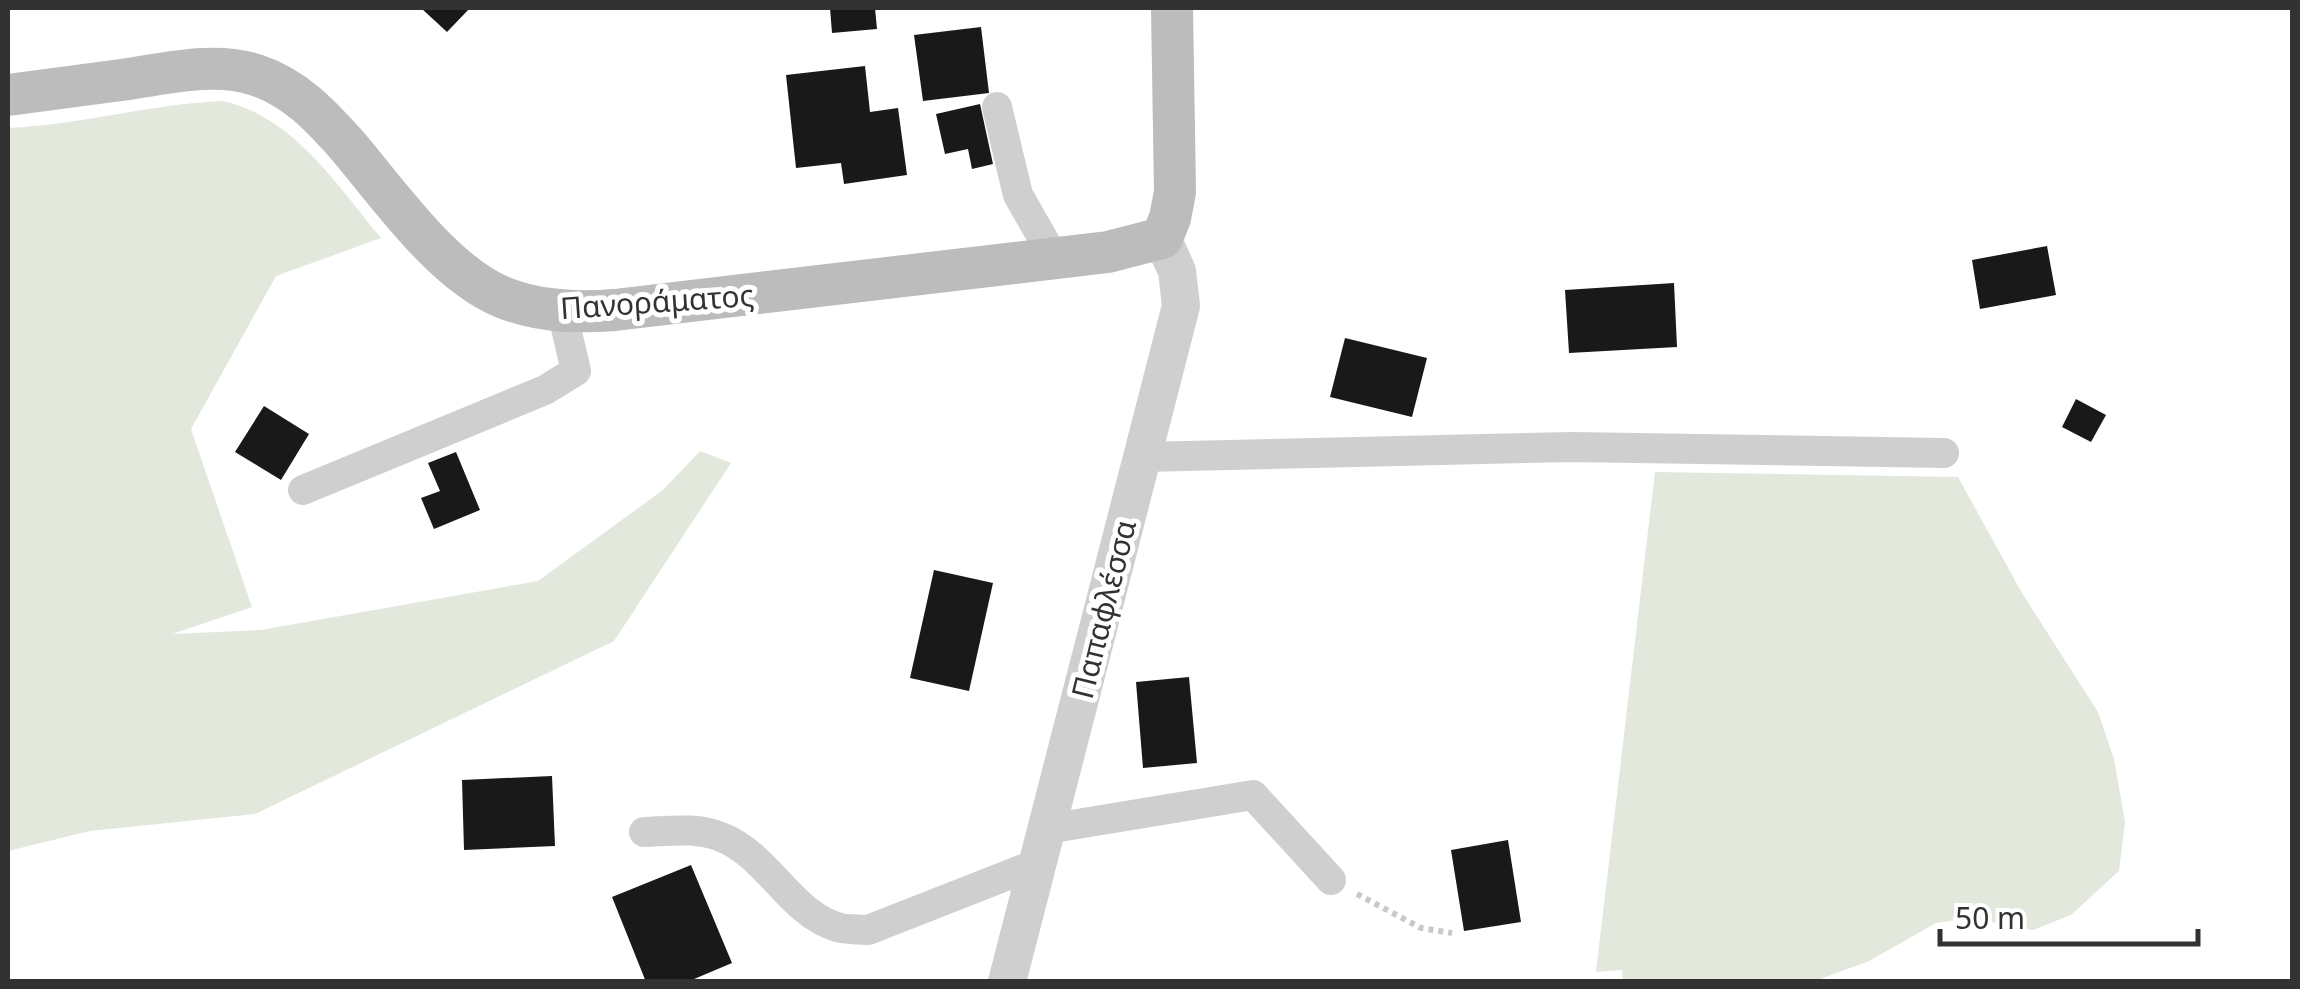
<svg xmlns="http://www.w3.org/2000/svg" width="2300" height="989" viewBox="0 0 2300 989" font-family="'Noto Sans',sans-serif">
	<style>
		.green { fill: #e2e8dc }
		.building { fill: #191919 }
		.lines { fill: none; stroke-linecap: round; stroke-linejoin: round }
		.path { stroke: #c9c9c9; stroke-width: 6; stroke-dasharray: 5 5; stroke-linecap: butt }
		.minor { stroke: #cfcfcf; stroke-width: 30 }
		.tertiary { stroke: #cfcfcf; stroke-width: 38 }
		.secondary { stroke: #bcbcbc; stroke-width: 42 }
		.labels { text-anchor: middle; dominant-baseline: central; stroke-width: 10; stroke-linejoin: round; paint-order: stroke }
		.street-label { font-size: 30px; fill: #323232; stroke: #fff }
	</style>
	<rect width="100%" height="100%" fill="#fff"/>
	<path class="green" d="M223,101C294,117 337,185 381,238L276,276L191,429L252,607L172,634L261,630L538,581L663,490L700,451L731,463L614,641L255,814L90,831L8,851V128C80,125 150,104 223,101Z
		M1655,472L1958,477L2022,593L2098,712L2114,759L2125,822L2119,871L2071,915L2033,930L1970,918L1936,923L1869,961L1815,981L1623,982L1622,970L1596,972Z"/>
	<path class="building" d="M421,8H470L447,32Z
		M830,8H875L877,29L832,33Z
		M981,27L989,93L923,101L914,35Z
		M865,66L870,112L898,108L907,175L844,184L841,163L796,168L786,75Z
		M980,104L993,164L972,169L968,149L945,154L936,114Z
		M2047,246L2056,295L1980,309L1972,260Z
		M1674,283L1677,347L1569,353L1565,290Z
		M1345,338L1427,358L1412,417L1330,397Z
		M2076,399L2106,415L2091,442L2062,427Z
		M264,406L309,434L281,480L235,452Z
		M456,452L480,510L434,529L421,498L440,491L428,463Z
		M934,570L993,583L969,691L910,678Z
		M1189,677L1197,763L1143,768L1136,682Z
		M552,776L555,846L464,850L462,780Z
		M1508,840L1521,922L1464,931L1451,850Z
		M691,865L732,963L687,982H646L612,897Z"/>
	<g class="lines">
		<path class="path" d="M1357,894L1421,928L1452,933"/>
		<path class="minor" d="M997,107L1018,195L1054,258
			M1142,457L1572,447L1944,453
			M303,490L545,390L576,371L562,311
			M1047,829L1253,795L1331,880
			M644,832C670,831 697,827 721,837C768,855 789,912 837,927C846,930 858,929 868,930L1039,863"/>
		<path class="tertiary" d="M1007,982L1181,306L1177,271L1162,238"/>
		<path class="secondary" d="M8,95C45,90 83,85 121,80C165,74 213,61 256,75C295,88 320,115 346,144C388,193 442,272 502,297C538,312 577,313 615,310L1108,252L1162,238L1170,218L1175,192L1172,8"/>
	</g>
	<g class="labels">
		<g class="street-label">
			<text transform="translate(657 301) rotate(-4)">Πανοράματος</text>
			<text transform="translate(1103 609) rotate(-76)">Παπαφλέσσα</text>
		</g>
	</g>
	<rect width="2300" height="989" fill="none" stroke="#323232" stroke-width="20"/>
	<path d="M1940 929v15h258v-15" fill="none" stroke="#323232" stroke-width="5"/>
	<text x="1955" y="929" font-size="30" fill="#323232" stroke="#ffffff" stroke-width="8" paint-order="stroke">50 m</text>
</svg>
